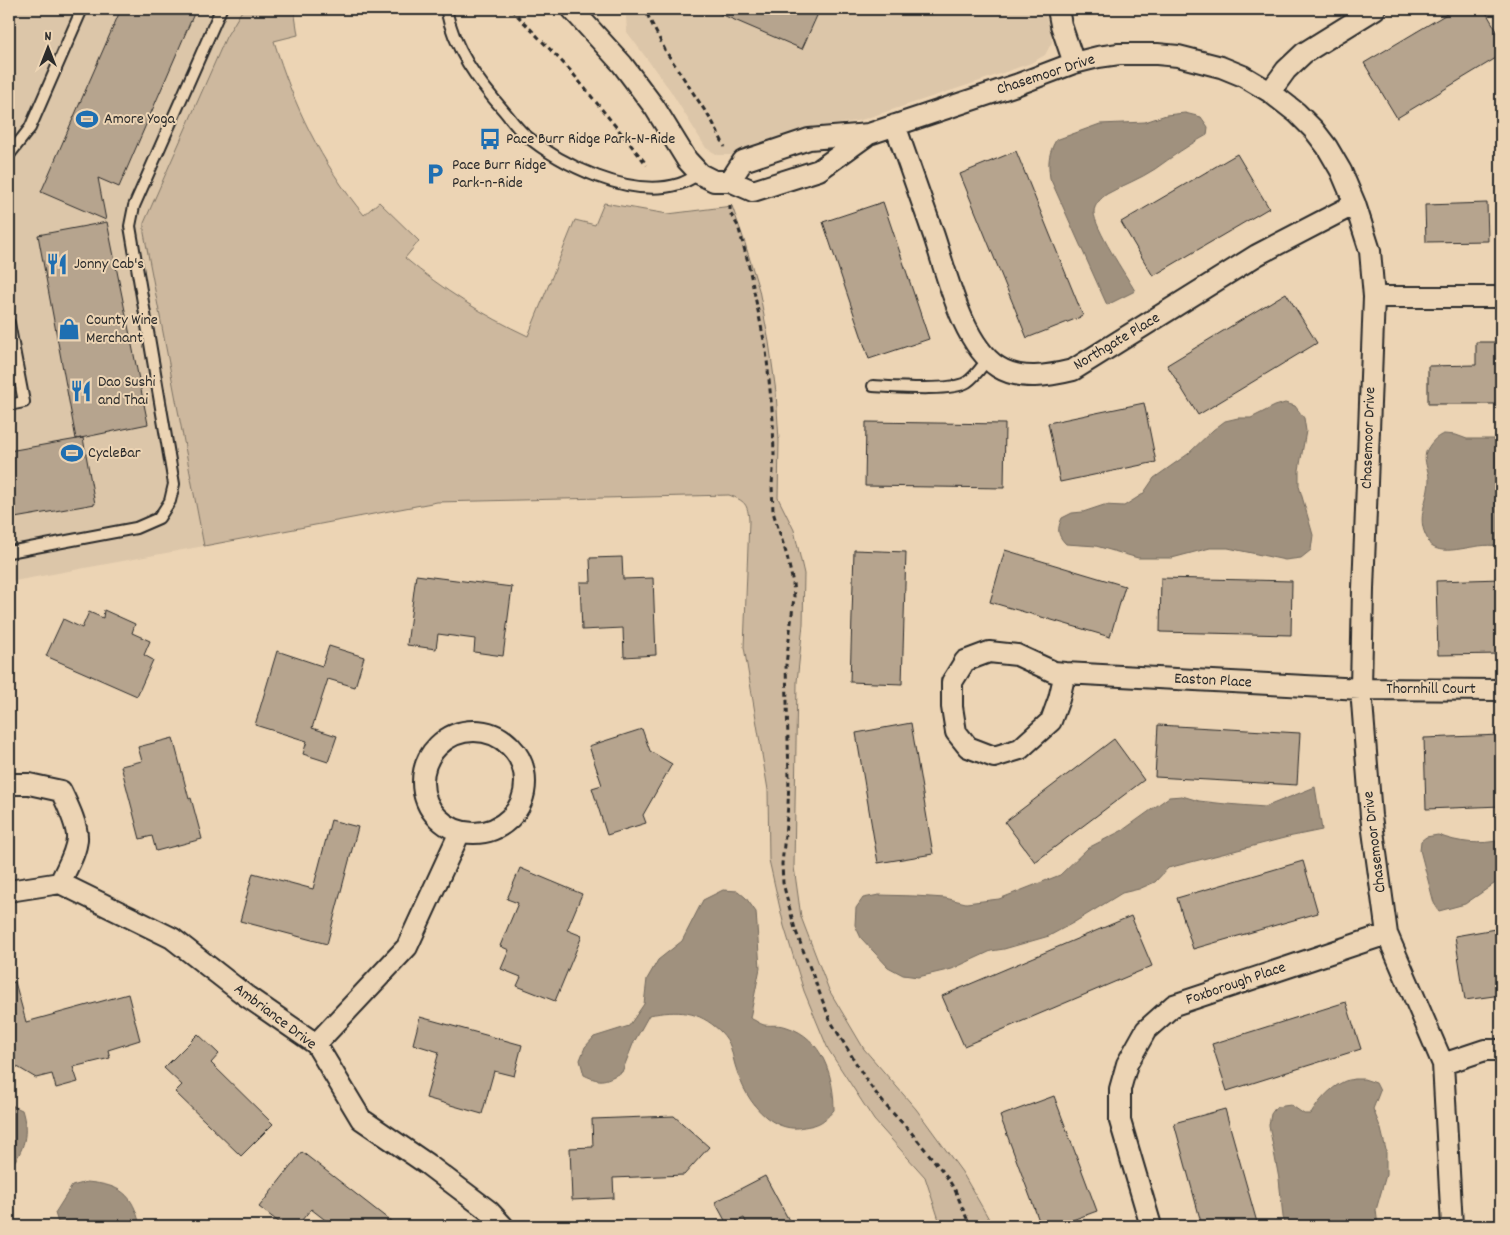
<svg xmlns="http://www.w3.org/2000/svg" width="1510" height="1235" viewBox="0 0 1510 1235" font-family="Dekko,sans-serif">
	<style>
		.built { fill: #dcc6a9 }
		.green { fill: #cdb89e; stroke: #7c7264 }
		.water { fill: #a0917e; stroke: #71685d }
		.building { fill: #b6a48e; stroke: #2b2b2b }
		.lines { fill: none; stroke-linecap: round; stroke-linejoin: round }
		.service-casing { stroke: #2b2b2b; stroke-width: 14 }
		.minor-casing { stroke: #2b2b2b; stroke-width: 24 }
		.path { stroke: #2b2b2b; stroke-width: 3; stroke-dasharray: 5 4; stroke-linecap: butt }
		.service { stroke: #ecd4b4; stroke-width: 10 }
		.minor { stroke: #ecd4b4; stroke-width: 20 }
		.labels { text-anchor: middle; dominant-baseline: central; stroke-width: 4; stroke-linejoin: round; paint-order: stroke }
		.street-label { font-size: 16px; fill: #2b2b2b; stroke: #ecd4b4 }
		.poi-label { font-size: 16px; fill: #2b2b2b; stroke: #ecd4b4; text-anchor: start }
	</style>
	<rect width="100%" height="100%" fill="#ecd4b4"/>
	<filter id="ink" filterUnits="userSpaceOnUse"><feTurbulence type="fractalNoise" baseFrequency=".02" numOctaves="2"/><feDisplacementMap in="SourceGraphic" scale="10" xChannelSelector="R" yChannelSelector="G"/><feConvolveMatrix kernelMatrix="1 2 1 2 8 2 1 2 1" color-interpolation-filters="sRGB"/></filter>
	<g filter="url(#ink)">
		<path class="built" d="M9,9H243L226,37L144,223V233L204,546L9,582Z
			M628,9H1043L1050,29L1052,42L1045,55L1031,63L971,84L861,120L811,129L733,155H718L706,148L670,90L627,32L626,17Z"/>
		<path class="green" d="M243,9H294L298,35L274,41C293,104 321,163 364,215L379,202L419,241L405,258C443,290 483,315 528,336L575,220L595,225L604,203L668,214L732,206L744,240L759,290L769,342L776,392L779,441L778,498L794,530L804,574L803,624L797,682L794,867L801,917L829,990L864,1049L916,1109L962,1172L993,1226H941L925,1177L874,1120L828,1049L804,991L784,926L769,860L768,790L744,647L749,521C748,504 745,501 729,495L437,502L204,546L144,233V223L226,37Z"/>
		<path class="water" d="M1185,113L1201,117L1208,127L1207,135C1188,145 1172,157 1155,169C1140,179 1123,185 1107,194C1101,198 1094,205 1094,212C1094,228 1126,275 1135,291L1107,305L1050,178C1048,163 1048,154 1056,140L1100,124L1145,122L1166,115Z
			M1285,403L1295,406L1304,418L1306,431L1299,470V486L1313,535L1311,550L1301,558L1285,560L1228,548H1210L1172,558H1138L1096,546L1066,544C1057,535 1057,529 1062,518L1072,513L1083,512L1104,505L1124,506L1143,494L1154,478L1188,454L1213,430L1225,421L1238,418H1251L1275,406Z
			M1444,434L1456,435L1467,439H1501V547C1481,540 1449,557 1433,547C1429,545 1429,542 1427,538C1415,516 1429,501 1429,479C1429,470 1423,462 1426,452C1429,445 1436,436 1444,434Z
			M1315,787L1322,830L1288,837L1168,868L1155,882L1139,889L1122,893L1073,923L1049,936L1004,949L991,951L952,969L918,977L903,975L888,967L861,938L855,925L856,908L863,898L879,895L915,896L945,898L966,903L999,899L1060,875L1088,848L1123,830L1169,797L1182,796L1199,801L1226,804L1265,807Z
			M1438,835C1459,843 1480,845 1501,840V881L1494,884L1465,904L1439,911L1434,903L1420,850L1421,841L1426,837Z
			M723,890L738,891L746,898L756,912L760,968L750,1018C755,1020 760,1024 764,1025C773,1026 779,1024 787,1027C823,1038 834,1077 834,1110C821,1125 817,1125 798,1128C786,1129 775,1124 766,1117C750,1104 741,1085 735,1065C731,1051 732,1043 720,1031C698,1010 678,1010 649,1015L633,1044L622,1072C606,1080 602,1084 584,1075L580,1060L585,1047L594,1037L629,1026L644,1004L647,979L658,960L682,941L703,900Z
			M1355,1079H1364L1376,1083L1380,1091L1373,1109L1381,1129L1386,1150V1175L1376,1210L1378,1226H1284L1279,1179L1269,1125L1271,1114L1276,1107L1291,1105L1304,1114H1311C1318,1102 1330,1088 1343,1082C1346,1080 1351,1080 1355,1079Z
			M9,1104L22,1110C29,1132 25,1151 9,1168Z
			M87,1182C120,1185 133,1193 140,1226H59L55,1213L72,1186Z"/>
		<path class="building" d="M121,9H196L119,187L98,178L106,220L41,192Z
			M709,9H820L802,49Z
			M1455,9H1484L1501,38V55L1397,118L1364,63Z
			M1016,151L1083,316L1027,338L960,174Z
			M1237,154L1269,208L1153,276L1121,222Z
			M883,202L929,339L869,359L823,222Z
			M1487,203L1488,241L1426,242L1425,205Z
			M107,222L148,424L76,439L38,235Z
			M1286,293L1317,343L1198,415L1167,365Z
			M1476,342H1500V404H1428V366L1476,365Z
			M1144,403L1156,462L1060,482L1048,423Z
			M866,422L1005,424L1004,488L865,486Z
			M83,438L95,504L9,519V451Z
			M854,550L906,552L902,684L850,682Z
			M1005,550L1125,586L1110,637L990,602Z
			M622,557L623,579L653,578L656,655L624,657L623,628L582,630L580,582H591L590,558Z
			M416,575L512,587L503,656L474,652L475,639L438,634L436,649L407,645Z
			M1161,578L1292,581L1291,635L1160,632Z
			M1501,579V654L1438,655L1436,581Z
			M104,610L135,624L132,633L150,641L144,655L153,660L137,696L46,656L63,619L82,628L89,612L103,618Z
			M329,646L364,657L355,687L328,679L312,728L337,736L328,762L303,754L307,741L255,725L277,651L322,666Z
			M911,723L933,854L878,863L856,733Z
			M1158,725L1300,733L1297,785L1155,777Z
			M642,729L650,751L672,764L643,815L646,823L607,835L592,788L602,785L589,746Z
			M1501,735V806L1426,809L1424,738Z
			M173,738L189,799L191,798L202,839L156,851L152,836L140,839L121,766L142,761L138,747Z
			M1114,739L1144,780L1035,862L1005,822Z
			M331,820L358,827L327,944L240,921L253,873L313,889Z
			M1303,861L1318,913L1193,949L1177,898Z
			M520,868L582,894L567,930L582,936L555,1001L517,986L521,977L501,969L509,950L500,946L518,903L507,899Z
			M1131,916L1152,966L964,1046L942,996Z
			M1501,928V995L1465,1000L1455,936Z
			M15,982L26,1022L128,994L140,1040L108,1050L110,1058L73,1067L78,1082L56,1088L52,1074L36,1078L9,1062V983Z
			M1346,1002L1361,1049L1227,1091L1212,1044Z
			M420,1017L522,1045L514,1076L494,1071L482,1114L426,1098L439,1052L413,1044Z
			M198,1034L219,1054L211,1063L273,1124L241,1156L175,1092L182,1085L164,1068Z
			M1054,1096L1097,1211L1056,1226H1041L1000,1116Z
			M1225,1109L1258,1226H1202L1174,1123Z
			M674,1116L709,1147L684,1175L613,1178L614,1198L572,1200L570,1148L593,1147L592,1119Z
			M302,1152L397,1226H333L311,1209L297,1226H284L259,1207Z
			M765,1176L792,1226H748L744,1218L728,1226L715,1202Z"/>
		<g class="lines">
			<g class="service-casing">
				<path id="service" d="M446,9C454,49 477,80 504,111C510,118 516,127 524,134C561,165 630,199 679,184C686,182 693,177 700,174
					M9,155L30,128L82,9
					M9,323L24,402L9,405
					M873,386C893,387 952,392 967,382C976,376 981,367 988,359
					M9,552L136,528L159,518L170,501L174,484L130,226L134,206L221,9"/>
			</g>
			<g class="minor-casing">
				<path id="minor" d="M572,9L622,64L655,108L687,160L700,174L714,181H730L753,191L819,170L869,134
					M1058,9L1061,25L1074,63
					M1270,92L1286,70L1304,53L1375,9
					M895,125C908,162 921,199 934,236C947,275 963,345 998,367C1020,381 1049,376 1073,370L1257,255L1355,204
					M730,181L743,161L809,139L869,134L1016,85L1074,63L1098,57L1119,54H1157L1178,56L1221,67L1243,76L1270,92L1297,113L1314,130L1327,147L1341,171L1355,204L1370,251L1374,297L1363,589L1361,689L1371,816L1387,934L1443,1064L1452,1226
					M1374,297H1501
					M1065,673L1059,699L1051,721L1020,749L994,757L968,747L956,732L952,707V682L965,661L989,652L1017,655L1054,672L1065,673L1361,689L1501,690
					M423 782a51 51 0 1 1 102 0a51 51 0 1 1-102 0Z
					M9,784H29L61,791C67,804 78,825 77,839C76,854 66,869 60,883
					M9,891L60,883L172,938L245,995L316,1044L361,1119L427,1164L489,1211L503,1226
					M316,1044L407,947L460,832
					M1443,1064L1485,1050H1501
					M1151,1226L1120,1121V1089L1127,1064L1146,1030L1174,1005L1387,934"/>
			</g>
			<path class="path" d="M511,9L570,70L647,165
				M647,14L665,50L713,123L725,147
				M730,205V213L738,226L748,262L766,350L773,420L774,455L772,485L773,512L787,556L793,583L794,597L786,665L789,778L788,806L782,864L783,883L795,929L830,1020L868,1083L886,1106L910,1131L945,1174L955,1190L970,1226"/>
			<use href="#service" class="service"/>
			<use href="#minor" class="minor"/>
		</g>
	</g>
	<defs>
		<g id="stadium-bare" transform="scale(1.725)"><path d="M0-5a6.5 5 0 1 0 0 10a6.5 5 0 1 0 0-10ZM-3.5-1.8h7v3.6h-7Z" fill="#1f6fb2" stroke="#ecd4b4" stroke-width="2.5" paint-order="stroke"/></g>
		<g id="bus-bare" transform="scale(1.725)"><path d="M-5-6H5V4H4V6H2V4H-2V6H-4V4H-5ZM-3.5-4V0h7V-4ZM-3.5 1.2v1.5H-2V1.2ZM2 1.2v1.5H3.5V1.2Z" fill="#1f6fb2" stroke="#ecd4b4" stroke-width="2.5" paint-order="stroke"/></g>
		<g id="parking-bare" transform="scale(1.725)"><path d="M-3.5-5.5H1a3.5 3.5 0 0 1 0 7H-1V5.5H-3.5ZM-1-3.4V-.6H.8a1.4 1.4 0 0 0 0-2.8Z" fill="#1f6fb2" stroke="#ecd4b4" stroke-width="2.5" paint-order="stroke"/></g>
		<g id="restaurant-bare" transform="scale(1.725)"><path d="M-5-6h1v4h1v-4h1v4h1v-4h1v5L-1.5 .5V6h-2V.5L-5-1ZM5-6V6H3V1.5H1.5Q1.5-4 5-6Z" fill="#1f6fb2" stroke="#ecd4b4" stroke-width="2.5" paint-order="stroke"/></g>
		<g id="shop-bare" transform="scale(1.725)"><path d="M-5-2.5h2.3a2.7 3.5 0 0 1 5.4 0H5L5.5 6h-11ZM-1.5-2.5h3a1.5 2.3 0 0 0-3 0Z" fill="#1f6fb2" stroke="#ecd4b4" stroke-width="2.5" paint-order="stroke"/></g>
	</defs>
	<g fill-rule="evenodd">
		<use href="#stadium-bare" x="87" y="119"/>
		<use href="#bus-bare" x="490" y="139"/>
		<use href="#parking-bare" x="435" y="174"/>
		<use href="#restaurant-bare" x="57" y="264"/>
		<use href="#shop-bare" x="69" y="329"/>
		<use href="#restaurant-bare" x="81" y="391"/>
		<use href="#stadium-bare" x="72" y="453"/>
	</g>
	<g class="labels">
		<g class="street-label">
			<text transform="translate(1046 75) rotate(-18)">Chasemoor Drive</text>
			<text transform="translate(1117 342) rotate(-31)">Northgate Place</text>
			<text transform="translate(1369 438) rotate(-88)">Chasemoor Drive</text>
			<text transform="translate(1213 681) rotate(3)">Easton Place</text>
			<text x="1431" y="689">Thornhill Court</text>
			<text transform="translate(1375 842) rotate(-97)">Chasemoor Drive</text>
			<text transform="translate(1236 984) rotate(-19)">Foxborough Place</text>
			<text transform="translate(275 1017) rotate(37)">Ambriance Drive</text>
		</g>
		<g class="poi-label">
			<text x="104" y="119">Amore Yoga</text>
			<text x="506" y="139">Pace Burr Ridge Park-N-Ride</text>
			<text x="452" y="165">Pace Burr Ridge<tspan x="452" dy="18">Park-n-Ride</tspan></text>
			<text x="74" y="264">Jonny Cab's</text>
			<text x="86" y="320">County Wine<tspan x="86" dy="18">Merchant</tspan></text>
			<text x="98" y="382">Dao Sushi<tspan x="98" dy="18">and Thai</tspan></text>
			<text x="88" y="453">CycleBar</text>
		</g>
	</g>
	<rect width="1510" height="1235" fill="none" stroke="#ecd4b4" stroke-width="30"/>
	<rect x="15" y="15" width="1480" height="1205" fill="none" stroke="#2b2b2b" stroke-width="2" filter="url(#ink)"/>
	<g transform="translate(48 48)" stroke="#ecd4b4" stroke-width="4" paint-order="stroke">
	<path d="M0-4L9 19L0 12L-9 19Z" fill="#2b2b2b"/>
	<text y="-8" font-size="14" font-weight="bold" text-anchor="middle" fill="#2b2b2b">N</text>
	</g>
</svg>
